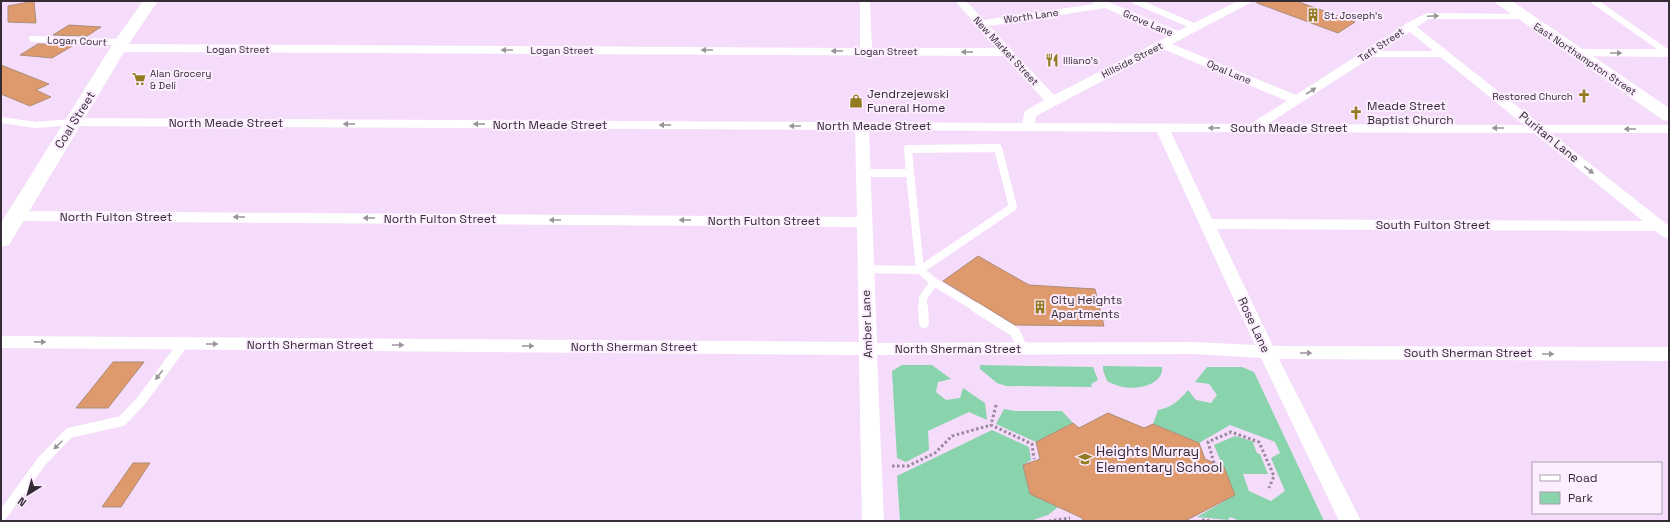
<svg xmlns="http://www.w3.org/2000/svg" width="1670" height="522" viewBox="0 0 1670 522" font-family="'Space Grotesk',sans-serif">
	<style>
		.green { fill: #89d3ad }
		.building { fill: #de9a6c; stroke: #ac8d79 }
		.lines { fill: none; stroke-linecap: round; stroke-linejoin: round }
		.path { stroke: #9a889d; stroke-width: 3; stroke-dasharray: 2.5 2.5; stroke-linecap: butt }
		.lane-far2 { stroke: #fff; stroke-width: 6 }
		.lane-far1 { stroke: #fff; stroke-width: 8 }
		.lane { stroke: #fff; stroke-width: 10 }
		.street { fill: #fff; fill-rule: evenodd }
		.secondary { fill: #fff; fill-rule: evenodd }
		.primary { fill: #fff; fill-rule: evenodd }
		.oneway { fill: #9a959a }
		.labels { text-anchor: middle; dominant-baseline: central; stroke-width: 4; stroke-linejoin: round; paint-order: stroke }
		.far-poi-label { font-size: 10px; fill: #352b36; stroke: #fcedff; text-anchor: start }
		.far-street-label { font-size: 10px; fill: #352b36; stroke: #fcedff }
		.poi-label { font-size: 12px; fill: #352b36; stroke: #fcedff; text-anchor: start }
		.street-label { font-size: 12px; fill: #352b36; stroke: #fcedff }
		.near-poi-label { font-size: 14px; fill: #352b36; stroke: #fcedff; text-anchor: start }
	</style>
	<rect width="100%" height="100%" fill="#f5dcfa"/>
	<path class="green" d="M902,365H932L951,379L938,382L936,392L946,400L960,398L963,388L985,403L987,420L969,412L928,431L929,450L906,462L897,458L892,371Z
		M980,365L1093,367L1098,380L1091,384L1092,387L1006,386L997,383L980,369Z
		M1103,366L1162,367C1164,386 1133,391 1119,386C1115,385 1111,383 1107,381L1103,370Z
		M1207,367H1242L1254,372L1324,521H1240L1230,517L1228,520L1197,517L1235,495L1214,445L1235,436L1255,442L1253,443L1257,453L1260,454L1268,474H1243L1249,491L1271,501L1285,491L1271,458L1280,453L1275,442L1230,425L1199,443L1153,424L1158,410C1172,407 1179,401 1188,390L1196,400L1211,403L1217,395L1209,384L1195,382Z
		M1004,409L1015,411H1062L1073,423L1036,442L996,424Z
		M992,430L1029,447L1031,460L1023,465L1030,494L1058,507L1048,515L1030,521H900L897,476Z"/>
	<path class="building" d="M34,1L36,23L8,22V6Z
		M1257,1H1296L1355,22L1338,33L1257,3Z
		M69,25L101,27L87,36L53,35Z
		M38,44L74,45L52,58L20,55Z
		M1,65L49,84L36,90L51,97L30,106L1,94Z
		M978,256L1029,285L1095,289L1104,326L1015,325L943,281Z
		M113,362H144L108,408H76Z
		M1108,413L1144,428L1153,424L1199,443L1205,459L1224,467L1235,495L1185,521H1083L1082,518L1030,494L1023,465L1040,459L1036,442L1073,423L1079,428Z
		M133,463H150L121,507H102Z"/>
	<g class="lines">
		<path class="path" d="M996,405L991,425L1032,444L1034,459
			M1214,463L1208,442L1231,432L1259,442L1274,476L1269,488
			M892,466H908L935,453L952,436L991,425
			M1202,520L1212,521
			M1049,521L1070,518"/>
		<path class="lane-far2" d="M1135,1L1196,27
			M1594,1L1668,53
			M32,39L122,42
			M1369,54H1445
			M1,120L36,125L72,122"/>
		<path class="lane-far1" d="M863,173H910L908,149L998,148L1013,207L920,270L865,269
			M910,173L920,270L934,282L977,308
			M923,308V298L934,282"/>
		<path class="lane" d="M923,307L924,323
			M975,307L1015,332L1023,349
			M1,517L42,461L69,433L122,421L141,401L183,344"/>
		<path class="street" d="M860,1H870L872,48H997L955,1H966L984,20L1094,4L1092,1H1106L1178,31L1238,1H1251L1250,3L1172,44L1296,95L1403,26L1405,24L1427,13L1528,14L1530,16L1524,19H1429L1417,27L1541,125H1669V133H1551L1669,226V239L1664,237L1655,231L1217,229L1273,346L1669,347V361L1279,359L1361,521H1339L1261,358L1194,354L877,355L884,521H862L859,355L1,348V336L859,342L857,227L16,221L11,219L8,216L11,213L16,211L857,217L855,130L72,126L67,125L65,122L67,119L72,118L1022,123L1025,111L1044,100L1004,56L119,52L115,50L113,48L115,46L119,44L860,48ZM1105,8L1169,36L1054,95L989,26ZM1410,32L1524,125L1268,124ZM1163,49L1287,101L1250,124L1035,123L1036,116ZM869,130L1157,132L1255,345L1194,342L877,343ZM1171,132L1534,133L1643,221L1212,219Z
			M1577,49H1669V57L1573,56L1571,53L1573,50Z"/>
		<path class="secondary" d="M1495,1H1512L1669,108V121L1663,120L1497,4Z"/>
		<path class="primary" d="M143,1H158L130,42L12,240L9,245L1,247V223L114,42Z"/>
	</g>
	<defs><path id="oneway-solid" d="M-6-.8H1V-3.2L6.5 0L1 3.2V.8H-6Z"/></defs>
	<g class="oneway">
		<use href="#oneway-solid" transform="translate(1433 16) rotate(-2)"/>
		<use href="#oneway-solid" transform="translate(507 50) rotate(-180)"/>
		<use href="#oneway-solid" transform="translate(707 50) rotate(-180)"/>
		<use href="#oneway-solid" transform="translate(837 51) rotate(-180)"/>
		<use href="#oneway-solid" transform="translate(967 52) rotate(-180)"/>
		<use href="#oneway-solid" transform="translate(1616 53)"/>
		<use href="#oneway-solid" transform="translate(1311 91) rotate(-32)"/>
		<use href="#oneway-solid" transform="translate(349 124) rotate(-180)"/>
		<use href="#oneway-solid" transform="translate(479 124) rotate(-180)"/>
		<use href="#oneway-solid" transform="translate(665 125) rotate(-180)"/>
		<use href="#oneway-solid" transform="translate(795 126) rotate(-180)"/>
		<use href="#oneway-solid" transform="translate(1214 128) rotate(179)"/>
		<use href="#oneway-solid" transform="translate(1498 128) rotate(-180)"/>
		<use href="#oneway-solid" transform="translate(1630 129) rotate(-180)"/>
		<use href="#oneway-solid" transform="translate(1589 170) rotate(38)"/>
		<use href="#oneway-solid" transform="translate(239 217) rotate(-180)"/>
		<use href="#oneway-solid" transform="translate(369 218) rotate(-180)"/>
		<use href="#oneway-solid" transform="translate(555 220) rotate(-180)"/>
		<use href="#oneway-solid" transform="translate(685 220) rotate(-180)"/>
		<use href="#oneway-solid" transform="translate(40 342) rotate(1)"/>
		<use href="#oneway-solid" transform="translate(212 344)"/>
		<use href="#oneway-solid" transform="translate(398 345)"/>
		<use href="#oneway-solid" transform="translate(528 346)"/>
		<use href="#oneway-solid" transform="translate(1306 353)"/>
		<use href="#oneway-solid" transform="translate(1548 354)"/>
		<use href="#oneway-solid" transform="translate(159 375) rotate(127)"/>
		<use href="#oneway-solid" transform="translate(58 445) rotate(135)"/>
	</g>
	<defs>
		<g id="building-bare" transform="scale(1.08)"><path d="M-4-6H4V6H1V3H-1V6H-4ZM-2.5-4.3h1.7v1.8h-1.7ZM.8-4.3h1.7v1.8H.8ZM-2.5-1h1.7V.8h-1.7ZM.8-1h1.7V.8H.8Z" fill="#937b22" stroke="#fcedff" stroke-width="2.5" paint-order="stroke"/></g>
		<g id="restaurant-bare" transform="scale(1.08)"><path d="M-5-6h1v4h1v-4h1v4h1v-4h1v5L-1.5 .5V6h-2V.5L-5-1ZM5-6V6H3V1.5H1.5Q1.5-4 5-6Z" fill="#937b22" stroke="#fcedff" stroke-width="2.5" paint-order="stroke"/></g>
		<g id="supermarket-bare" transform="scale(1.08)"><path d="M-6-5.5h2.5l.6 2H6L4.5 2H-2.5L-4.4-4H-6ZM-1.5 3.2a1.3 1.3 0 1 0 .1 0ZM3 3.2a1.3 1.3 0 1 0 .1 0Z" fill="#937b22" stroke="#fcedff" stroke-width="2.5" paint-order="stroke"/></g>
		<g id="church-bare" transform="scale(1.08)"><path d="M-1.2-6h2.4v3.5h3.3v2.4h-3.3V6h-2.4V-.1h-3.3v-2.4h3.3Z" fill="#937b22" stroke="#fcedff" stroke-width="2.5" paint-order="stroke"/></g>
		<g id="shop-bare" transform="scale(1.08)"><path d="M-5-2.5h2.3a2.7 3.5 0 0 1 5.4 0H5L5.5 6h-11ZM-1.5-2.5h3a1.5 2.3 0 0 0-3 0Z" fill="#937b22" stroke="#fcedff" stroke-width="2.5" paint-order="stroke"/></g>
		<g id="school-bare" transform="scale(1.08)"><path d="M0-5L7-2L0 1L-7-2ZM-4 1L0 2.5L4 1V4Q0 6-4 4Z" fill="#937b22" stroke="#fcedff" stroke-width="2.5" paint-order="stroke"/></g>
	</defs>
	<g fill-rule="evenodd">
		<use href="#building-bare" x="1313" y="15"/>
		<use href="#restaurant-bare" x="1052" y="60"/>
		<use href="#supermarket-bare" x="139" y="79"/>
		<use href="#church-bare" x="1584" y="96"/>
		<use href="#shop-bare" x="856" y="101"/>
		<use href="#church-bare" x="1356" y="113"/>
		<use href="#building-bare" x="1040" y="307"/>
		<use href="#school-bare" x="1085" y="459"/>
	</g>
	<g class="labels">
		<g class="far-poi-label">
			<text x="1324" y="15">St. Joseph's</text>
			<text x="1063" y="60">Illiano's</text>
			<text x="150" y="73">Alan Grocery<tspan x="150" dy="12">&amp; Deli</tspan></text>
			<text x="1573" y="96" text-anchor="end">Restored Church</text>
		</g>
		<g class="far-street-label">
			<text transform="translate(1031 16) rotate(-8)">Worth Lane</text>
			<text transform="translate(1148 23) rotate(23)">Grove Lane</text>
			<text transform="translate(77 41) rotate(2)">Logan Court</text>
			<text transform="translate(1381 45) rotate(-34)">Taft Street</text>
			<text x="238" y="49">Logan Street</text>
			<text x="562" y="50">Logan Street</text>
			<text x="886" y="51">Logan Street</text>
			<text transform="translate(1006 51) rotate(47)">New Market Street</text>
			<text transform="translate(1585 59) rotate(34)">East Northampton Street</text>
			<text transform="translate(1132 60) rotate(-27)">Hillside Street</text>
			<text transform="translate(1229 72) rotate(23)">Opal Lane</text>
		</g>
		<g class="poi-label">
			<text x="867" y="94">Jendrzejewski<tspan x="867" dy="14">Funeral Home</tspan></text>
			<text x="1367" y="106">Meade Street<tspan x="1367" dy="14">Baptist Church</tspan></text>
			<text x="1051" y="300">City Heights<tspan x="1051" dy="14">Apartments</tspan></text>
		</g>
		<g class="street-label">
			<text transform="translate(75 120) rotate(-58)">Coal Street</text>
			<text x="226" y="123">North Meade Street</text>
			<text x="550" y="125">North Meade Street</text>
			<text x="874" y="126">North Meade Street</text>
			<text x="1289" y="128">South Meade Street</text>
			<text transform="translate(1549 137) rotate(39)">Puritan Lane</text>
			<text x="116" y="217">North Fulton Street</text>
			<text x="440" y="219">North Fulton Street</text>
			<text x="764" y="221">North Fulton Street</text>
			<text x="1433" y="225">South Fulton Street</text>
			<text transform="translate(867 324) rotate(-92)">Amber Lane</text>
			<text transform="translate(1254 325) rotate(65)">Rose Lane</text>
			<text x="310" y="345">North Sherman Street</text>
			<text x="634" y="347">North Sherman Street</text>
			<text x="958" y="349">North Sherman Street</text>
			<text x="1468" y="353">South Sherman Street</text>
		</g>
		<g class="near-poi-label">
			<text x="1096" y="451">Heights Murray<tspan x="1096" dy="16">Elementary School</tspan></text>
		</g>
	</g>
	<rect width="1670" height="522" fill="none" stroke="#352b36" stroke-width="4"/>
	<rect x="1532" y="462" width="130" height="52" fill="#fcedff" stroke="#ac9faf"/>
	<rect x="1540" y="475" width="20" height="6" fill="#ffffff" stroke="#ac9faf"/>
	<text x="1568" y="482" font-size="12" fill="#352b36">Road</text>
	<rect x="1540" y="492" width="20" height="12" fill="#89d3ad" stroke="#ac9faf"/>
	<text x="1568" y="502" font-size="12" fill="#352b36">Park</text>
	<g transform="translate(28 494) rotate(217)" stroke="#fcedff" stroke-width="3" paint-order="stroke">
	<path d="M0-3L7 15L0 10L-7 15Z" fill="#352b36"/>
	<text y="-6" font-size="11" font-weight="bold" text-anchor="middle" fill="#352b36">N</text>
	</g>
</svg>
